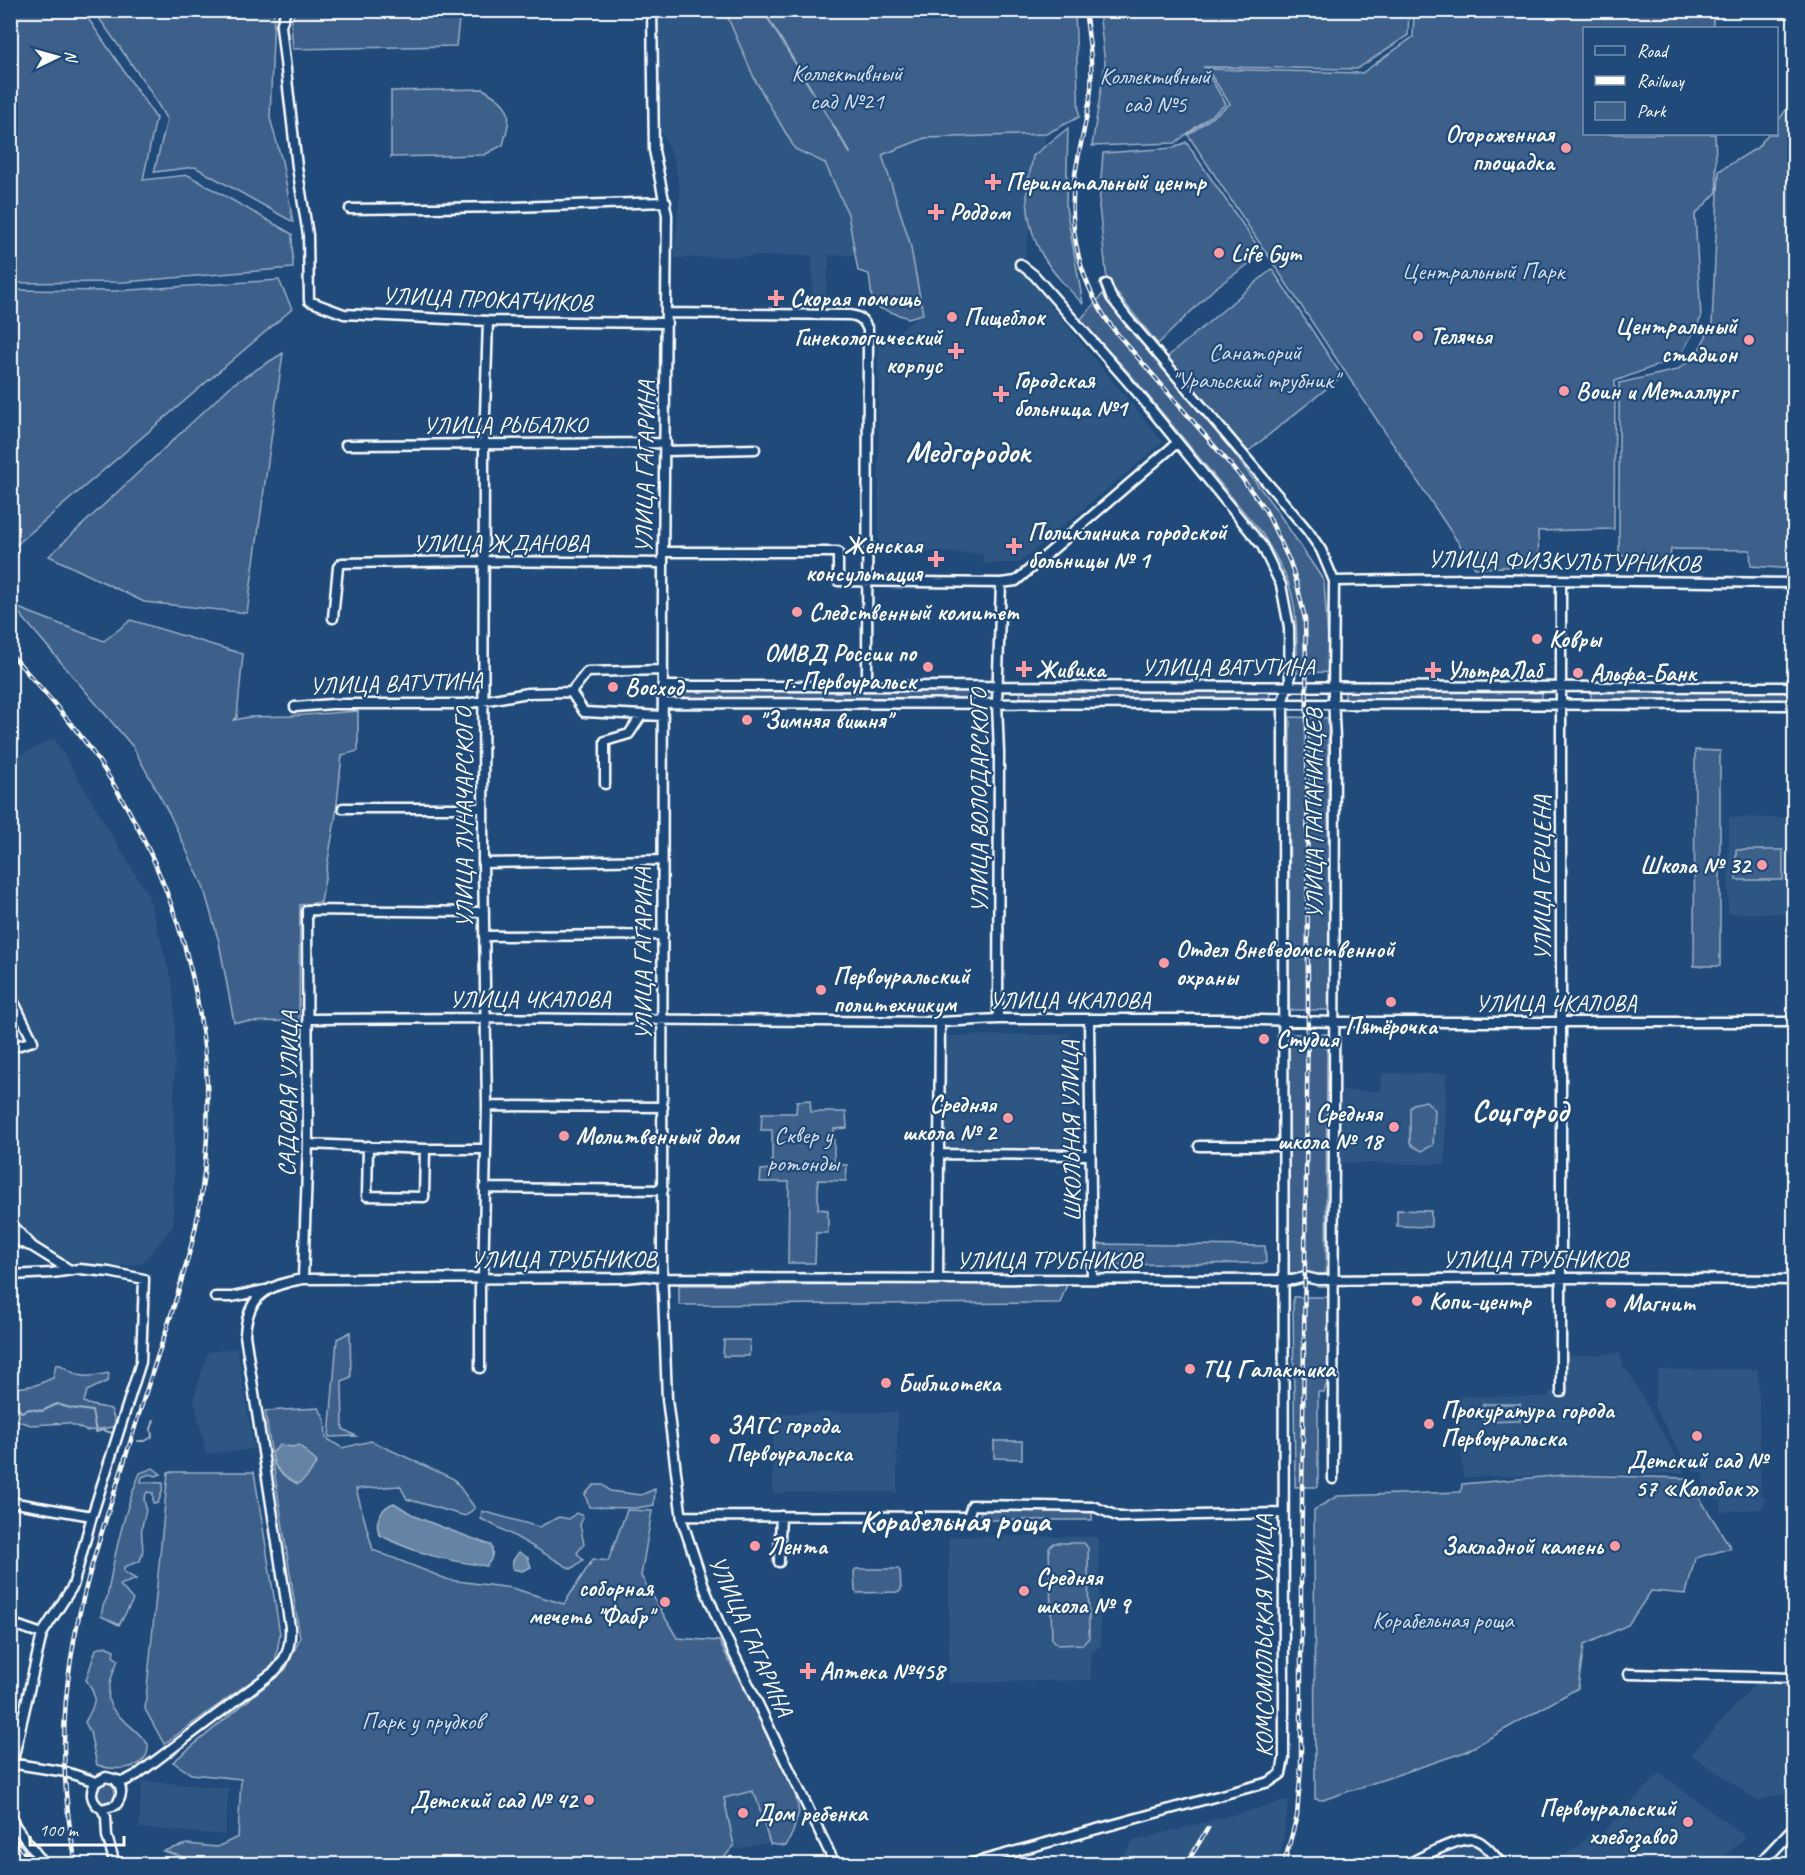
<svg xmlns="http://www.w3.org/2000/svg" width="1805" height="1875" viewBox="0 0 1805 1875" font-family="Caveat,sans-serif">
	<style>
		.built { fill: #2e5683 }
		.green { fill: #3c618b; stroke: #9eb0c5; stroke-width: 1.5 }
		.water { fill: #6583a4; stroke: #a3b5c8; stroke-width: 1.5 }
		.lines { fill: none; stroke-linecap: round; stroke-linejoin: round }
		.stream { stroke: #a3b5c8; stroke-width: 2 }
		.minor-casing { stroke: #fff; stroke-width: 13 }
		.major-casing { stroke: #fff; stroke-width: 15 }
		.minor { stroke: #1f4a7a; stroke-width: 8 }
		.major { stroke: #1f4a7a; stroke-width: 10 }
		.rail-casing { stroke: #fff; stroke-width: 4.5 }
		.rail { stroke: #1f4a7a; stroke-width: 2; stroke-dasharray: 7; stroke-linecap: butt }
		.poi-dot { fill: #ff9aa2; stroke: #1f4a7a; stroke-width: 2 }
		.labels { text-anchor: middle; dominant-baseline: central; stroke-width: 4.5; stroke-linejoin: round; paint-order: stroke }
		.park-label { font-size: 24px; fill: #d8dfe8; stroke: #1f4a7a }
		.poi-label { font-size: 24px; font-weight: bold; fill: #fff; stroke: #1f4a7a; text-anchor: start }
		.street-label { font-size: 24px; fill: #fff; stroke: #1f4a7a }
		.district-label { font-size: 30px; font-weight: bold; fill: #fff; stroke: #1f4a7a }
	</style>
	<rect width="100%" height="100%" fill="#1f4a7a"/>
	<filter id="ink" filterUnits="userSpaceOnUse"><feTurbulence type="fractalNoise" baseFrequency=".0167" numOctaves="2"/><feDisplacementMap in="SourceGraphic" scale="12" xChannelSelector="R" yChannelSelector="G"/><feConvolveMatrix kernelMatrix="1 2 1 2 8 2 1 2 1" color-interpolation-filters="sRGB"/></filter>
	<g filter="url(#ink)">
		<path class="built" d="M657,11H725L755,80L795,149L825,163L848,214L855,255H829L825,304L813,305L812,255L674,258L680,192L674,159L654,118Z
			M1046,134L1022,271L1163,442L1019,563H983V554L879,550L878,346L923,314L910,243L882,155L925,138Z
			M54,738L148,895L172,982L175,1013L173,1227L141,1264L98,1268L50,1256L11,1215L10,752L16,758Z
			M1729,817L1794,818V914L1728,913Z
			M1070,1034L1072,1147L945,1149L944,1036Z
			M1382,1073L1446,1074L1445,1164L1341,1163L1342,1091H1381Z
			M237,1348L254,1449L206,1454L194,1398L208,1352Z
			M1620,1353L1624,1369L1628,1371L1685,1473L1463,1477L1458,1396L1548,1397L1550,1392L1564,1391V1356Z
			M1758,1369L1761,1496L1766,1498L1762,1509L1721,1512V1500H1715V1494L1704,1495L1703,1472H1693V1466H1688L1654,1407L1658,1370Z
			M897,1412V1492L773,1493V1413Z
			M973,1536L1098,1537L1101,1645L1091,1654V1680L949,1683V1537Z
			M1757,1682L1794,1685V1791L1757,1801L1691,1754Z
			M770,1772L792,1838L712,1854L697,1788Z
			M1660,1773L1746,1837L1716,1864H1570L1574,1861L1566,1854L1575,1849L1594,1830L1599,1836Z
			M142,1781L229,1788L225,1835L139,1828Z
			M1289,1800L1282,1848L1274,1864H1118L1133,1841Z
			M1465,1842L1477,1846L1495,1864H1408Z"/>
		<path class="green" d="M10,11H83L156,118L143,180L188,175L292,234L293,268L124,282L11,283Z
			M94,11H274L270,118L282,161L293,222L195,167L154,172L167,120L147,86Z
			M295,11H460L456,46L293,49L291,24Z
			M725,11H1075L1079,117L1046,134L925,138L882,155L910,243L923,314L908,318L873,306L869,274L858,271L848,214L825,163L795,149L755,80Z
			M1099,11L1409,10V11L1408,35L1357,69L1204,67L1226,104L1175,143L1092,146L1105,64Z
			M1414,11H1713V28H1584V134H1715L1717,192L1695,215L1701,318L1680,357L1615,381L1614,529L1538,531L1539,566L1475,568L1188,135L1230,104L1207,69L1362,73L1413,37Z
			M483,89C513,107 512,113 503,145L484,155L391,157V91Z
			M1794,99V569L1751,566L1750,550L1671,549L1669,567L1619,555V383L1677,370L1696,355L1712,325L1719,171L1757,148L1768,134H1776L1777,122Z
			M1068,128L1066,207L1083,304C1050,270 1029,248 1027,198C1026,185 1031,169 1033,156Z
			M1186,142L1263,254L1215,288L1158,344L1107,281L1099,206L1103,153L1174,148Z
			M1272,269L1342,376L1245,454L1166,358Z
			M279,280L292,309L15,546L10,541L11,290L115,291Z
			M1103,294L1195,402L1275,508L1324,581L1330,672L1297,673C1297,646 1298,611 1289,585C1283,567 1272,551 1263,535L1131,375L1080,320Z
			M283,353L247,613L144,602L49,556L233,384Z
			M13,606L104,641L131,620L243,654L237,717L234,720L249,717L290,716L358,711V751L342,755L336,814L321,902L300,905L299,1021L234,1022L219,942L203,886L170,815L133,747Z
			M676,689L992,690V699L677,700Z
			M1021,689L1269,690L1270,700L1020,699Z
			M1591,689L1794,690V700L1591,701Z
			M1345,690H1542V701L1345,700Z
			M1290,717L1328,718L1329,1010H1289Z
			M1695,750L1720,751V966H1694Z
			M1736,850H1783V880H1736Z
			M1288,1034H1327L1326,1274H1288Z
			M810,1100L811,1112H846L847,1128L834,1129V1164L847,1165L846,1181L818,1180V1209L828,1210V1233H816L815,1263H788L789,1182H760L761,1170L772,1169V1130H761L762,1113H796L797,1101Z
			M1426,1101L1435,1110L1433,1145L1422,1151L1413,1146L1410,1142V1108L1413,1104Z
			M1397,1210L1431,1211V1227L1397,1226Z
			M1098,1244L1265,1246L1266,1263L1099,1265Z
			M1067,1284L1060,1303L679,1305V1285Z
			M1293,1297H1329L1328,1380L1324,1392H1318V1487H1295Z
			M350,1332L351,1377L342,1381L343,1429L356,1436L329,1437L337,1339Z
			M724,1340H750L749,1356H723Z
			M56,1364C64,1365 67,1370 74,1373C85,1379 97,1375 109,1373L108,1381L87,1391L84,1402C93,1407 101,1406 111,1409L115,1421L113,1427L87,1431L68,1423L31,1425L15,1420L11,1415V1389L36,1385L53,1378Z
			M1483,1404H1520V1421L1484,1422Z
			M319,1408L325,1420L326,1438L342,1448L371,1441L454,1479L475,1508L465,1516L407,1499L400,1486L356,1489L373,1550L449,1580L512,1588L564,1604L593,1559L608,1561L627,1510L652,1511L641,1576L677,1638L719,1641L794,1787L799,1812L793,1832L786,1846L770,1844L756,1797L752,1791L724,1798L734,1846L718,1864H198L197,1861L163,1851L187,1844L217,1847L238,1837L241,1779L191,1774L173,1762L286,1669L300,1638L265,1411Z
			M994,1441H1022V1459L994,1458Z
			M153,1468L161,1474L156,1476L150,1474L142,1477L141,1482L163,1483L162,1492L158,1503H153V1493L147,1492L144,1499C148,1515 144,1513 142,1527C140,1540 146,1547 140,1561L124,1567V1572L136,1579L120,1585L133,1600L119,1625L101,1616L103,1606L107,1598C114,1556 123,1513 140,1473Z
			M168,1472H254L280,1634L275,1664L164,1744L145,1709Z
			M1564,1475L1687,1478L1731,1548L1695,1558L1686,1594L1651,1591L1628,1625L1584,1645L1578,1688L1465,1752L1323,1800L1315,1799L1314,1510L1337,1496L1461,1492L1462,1484Z
			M594,1485H603L610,1491L641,1495L655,1489L654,1505L636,1508L589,1507L585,1494Z
			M1092,1508V1520H980L981,1509Z
			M482,1511L539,1527L559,1517L569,1519L576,1513L583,1516L580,1525L584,1544L577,1553L583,1560L571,1569C541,1552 512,1533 481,1519Z
			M1054,1543H1084L1088,1548L1089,1638L1083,1644L1058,1645L1052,1640L1049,1548Z
			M856,1569H898L900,1571L901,1590L899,1592L857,1593L855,1591L854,1571Z
			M105,1646L114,1650L113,1656L118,1660C94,1717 119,1708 148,1744C148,1747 148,1751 147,1754C139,1772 111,1770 97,1765L90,1732L85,1722C95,1705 99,1697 86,1680L96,1649Z
			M95 1793a11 11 0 1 1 22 0a11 11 0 1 1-22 0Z"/>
		<path class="water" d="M280,1445L293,1447L299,1445L317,1462L307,1477L298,1484C284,1477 273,1469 272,1453Z
			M394,1503C403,1508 410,1514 419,1518C443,1528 466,1536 491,1545C494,1553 492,1560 486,1566C448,1561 413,1553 380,1535C373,1523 381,1507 394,1503Z
			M519,1552L528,1558L531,1567L522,1571L513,1569C510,1563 515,1557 519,1552Z"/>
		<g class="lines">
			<path class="stream" d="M763,10L850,153
				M10,1399L21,1412L30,1409L42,1411L57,1404L70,1408L92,1411L96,1432L103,1430L112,1433
				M138,1441H145L152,1437L151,1429L154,1420"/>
			<g class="minor-casing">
				<path id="minor" d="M286,10L281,26L297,167L308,235L309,301L344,314L386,316L488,321L667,323
					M652,10L654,150L667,215L663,563L662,1266L667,1399L682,1520L705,1589L720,1625L835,1864
					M350,209L513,207L666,202
					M1020,264L1034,275L1135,390L1262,546L1281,585L1289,627L1290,687
					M1106,284L1111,297L1128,319L1308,531L1321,550L1334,581L1333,695L1335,739L1333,1479
					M667,313L849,315C860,316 864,320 868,330L867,686
					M346,445L666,443
					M665,451L755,449
					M663,552H838V581L1001,583L1016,581L1177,443
					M1334,581L1467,579L1794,583
					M333,618L338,567L342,563L485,561L663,563
					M663,686L1794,687
					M571,692L584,712L663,716
					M571,692L587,672L663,670
					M663,703L1794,705
					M295,707L332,704H465L528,693L571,692
					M605,784V741L629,734L641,716
					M343,808H483
					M483,863L662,860
					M484,936L663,935
					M10,994L33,1041L10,1048
					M309,1019L484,1018L940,1022L998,1019H1224L1333,1022H1794
					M998,1019L999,753L997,703L1001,583
					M1089,1019L1092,1279
					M487,1106L663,1107
					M308,1144L425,1149H485
					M368,1146L367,1196L424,1197L425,1149
					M1199,1146H1284
					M938,1154L1090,1155
					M484,1188L663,1190
					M10,1223L33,1247L70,1270
					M10,1238L30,1246
					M10,1275L52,1273L79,1269L109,1272L144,1279L141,1362L92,1516L73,1586L42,1634L10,1773
					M480,1278V1368
					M483,1278L487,1106L483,863L484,445L488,321
					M303,1279L308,1144L307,910L484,912
					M938,1279L940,1022
					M215,1297H232L265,1290
					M1561,1392V581
					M10,1502L92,1516
					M682,1516L968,1517L972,1505L1095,1507L1119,1517L1283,1513
					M779,1562L781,1516
					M10,1623L42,1634
					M1629,1674L1794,1678
					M10,1763L66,1772L96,1782
					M117,1782C124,1789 121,1798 116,1805L102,1809C91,1803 89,1792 96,1782L106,1777C124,1781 119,1785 138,1774L275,1671C287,1658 291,1645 290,1627L245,1335C247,1296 267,1285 303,1279L625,1278L645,1276L662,1278L1293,1280L1305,1277L1318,1280L1574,1278L1794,1280
					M102,1809L106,1817L107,1836L115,1864
					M10,1815L16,1827L44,1864
					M969,1864L1269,1782L1281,1774L1284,1758L1283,700L1287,688
					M1407,1864C1421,1858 1464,1833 1478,1841C1487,1845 1495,1857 1502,1864"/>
			</g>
			<g class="major-casing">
				<path id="major" d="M1760,1864L1794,1828"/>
			</g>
			<use href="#minor" class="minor"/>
			<use href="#major" class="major"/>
			<g class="rail-casing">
				<path id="rail" d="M1085,10C1089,39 1094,68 1090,98C1086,124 1079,149 1075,175C1067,231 1080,286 1115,331L1241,477L1266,511L1290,562L1297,584L1305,619L1307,713L1308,1012L1301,1586V1766L1297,1816L1284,1864
					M10,653C37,684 65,714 89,747C187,886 230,1057 196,1225C188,1263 176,1300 164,1337C148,1383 134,1431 119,1478C100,1537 80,1597 71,1659C60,1726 63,1798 76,1864
					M10,1834L33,1864
					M19,1861L21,1864
					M1186,1864L1208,1828"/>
			</g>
			<use href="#rail" class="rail"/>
		</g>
	</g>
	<g class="poi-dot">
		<circle cx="1566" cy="148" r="6"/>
		<path d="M990 173h6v6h6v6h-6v6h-6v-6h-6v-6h6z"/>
		<path d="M933 203h6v6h6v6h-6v6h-6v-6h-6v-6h6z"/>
		<circle cx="1219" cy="253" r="6"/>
		<path d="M773 289h6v6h6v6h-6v6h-6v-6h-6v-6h6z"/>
		<circle cx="952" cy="317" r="6"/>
		<circle cx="1418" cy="336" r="6"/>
		<circle cx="1749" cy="340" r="6"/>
		<path d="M953 342h6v6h6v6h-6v6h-6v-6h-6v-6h6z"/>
		<circle cx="1564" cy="391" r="6"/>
		<path d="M998 385h6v6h6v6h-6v6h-6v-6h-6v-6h6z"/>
		<path d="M1011 537h6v6h6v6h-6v6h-6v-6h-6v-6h6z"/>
		<path d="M933 550h6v6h6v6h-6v6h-6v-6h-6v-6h6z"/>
		<circle cx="797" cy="612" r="6"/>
		<circle cx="1537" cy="639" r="6"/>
		<circle cx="928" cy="667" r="6"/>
		<path d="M1021 660h6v6h6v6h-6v6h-6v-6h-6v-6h6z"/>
		<path d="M1430 661h6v6h6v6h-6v6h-6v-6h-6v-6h6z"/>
		<circle cx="1578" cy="673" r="6"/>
		<circle cx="613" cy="687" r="6"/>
		<circle cx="747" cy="720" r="6"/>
		<circle cx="1762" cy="865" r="6"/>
		<circle cx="1164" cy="963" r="6"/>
		<circle cx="821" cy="990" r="6"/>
		<circle cx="1391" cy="1002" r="6"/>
		<circle cx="1264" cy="1039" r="6"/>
		<circle cx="1008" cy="1118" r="6"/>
		<circle cx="1394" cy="1127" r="6"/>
		<circle cx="564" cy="1136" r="6"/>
		<circle cx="1417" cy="1301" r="6"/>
		<circle cx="1611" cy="1303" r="6"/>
		<circle cx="1190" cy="1369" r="6"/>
		<circle cx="886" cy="1383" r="6"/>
		<circle cx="1429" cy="1424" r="6"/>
		<circle cx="1697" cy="1436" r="6"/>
		<circle cx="715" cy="1439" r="6"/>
		<circle cx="755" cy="1546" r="6"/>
		<circle cx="1615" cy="1546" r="6"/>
		<circle cx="1024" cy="1591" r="6"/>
		<circle cx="665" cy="1602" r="6"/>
		<path d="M805 1662h6v6h6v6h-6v6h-6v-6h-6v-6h6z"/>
		<circle cx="589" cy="1800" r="6"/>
		<circle cx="743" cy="1813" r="6"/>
		<circle cx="1688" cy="1822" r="6"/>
	</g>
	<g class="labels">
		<g class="park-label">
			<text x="847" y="73">Коллективный<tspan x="847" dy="28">сад №21</tspan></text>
			<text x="1155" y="76">Коллективный<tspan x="1155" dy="28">сад №5</tspan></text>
			<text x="1483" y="271">Центральный Парк</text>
			<text x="1255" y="352">Санаторий<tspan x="1255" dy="28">"Уральский трубник"</tspan></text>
			<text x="803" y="1135">Сквер у<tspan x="803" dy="28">ротонды</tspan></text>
			<text x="1443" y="1620">Корабельная роща</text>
			<text x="422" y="1721">Парк у прудков</text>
		</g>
		<g class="poi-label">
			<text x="1554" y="134" text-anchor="end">Огороженная<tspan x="1554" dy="28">площадка</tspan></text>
			<text x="1006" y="182">Перинатальный центр</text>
			<text x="950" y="212">Роддом</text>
			<text x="1231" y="253">Life Gym</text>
			<text x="790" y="298">Скорая помощь</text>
			<text x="964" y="317">Пищеблок</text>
			<text x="1737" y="326" text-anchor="end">Центральный<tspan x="1737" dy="28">стадион</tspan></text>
			<text x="1430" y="336">Телячья</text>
			<text x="942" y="337" text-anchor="end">Гинекологический<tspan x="942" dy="28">корпус</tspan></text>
			<text x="1014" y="380">Городская<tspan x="1014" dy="28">больница №1</tspan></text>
			<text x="1576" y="391">Воин и Металлург</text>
			<text x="1028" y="532">Поликлиника городской<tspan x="1028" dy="28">больницы № 1</tspan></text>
			<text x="922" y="545" text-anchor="end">Женская<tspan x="922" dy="28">консультация</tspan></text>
			<text x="809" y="612">Следственный комитет</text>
			<text x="1549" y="639">Ковры</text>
			<text x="916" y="653" text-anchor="end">ОМВД России по<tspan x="916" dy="28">г. Первоуральск</tspan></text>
			<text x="1036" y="669">Живика</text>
			<text x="1446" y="670">УльтраЛаб</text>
			<text x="1590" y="673">Альфа-Банк</text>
			<text x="625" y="687">Восход</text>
			<text x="759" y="720">"Зимняя вишня"</text>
			<text x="1750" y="865" text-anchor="end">Школа № 32</text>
			<text x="1176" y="949">Отдел Вневедомственной<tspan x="1176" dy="28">охраны</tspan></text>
			<text x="833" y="976">Первоуральский<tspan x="833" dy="28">политехникум</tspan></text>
			<text x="1391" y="1026" text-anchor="middle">Пятёрочка</text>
			<text x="1276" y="1039">Студия</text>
			<text x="996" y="1104" text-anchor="end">Средняя<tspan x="996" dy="28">школа № 2</tspan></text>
			<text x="1382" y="1113" text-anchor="end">Средняя<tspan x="1382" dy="28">школа № 18</tspan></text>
			<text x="576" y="1136">Молитвенный дом</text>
			<text x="1429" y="1301">Копи-центр</text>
			<text x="1623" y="1303">Магнит</text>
			<text x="1202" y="1369">ТЦ Галактика</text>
			<text x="898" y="1383">Библиотека</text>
			<text x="1441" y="1410">Прокуратура города<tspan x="1441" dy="28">Первоуральска</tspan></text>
			<text x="727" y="1425">ЗАГС города<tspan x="727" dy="28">Первоуральска</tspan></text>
			<text x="1697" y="1460" text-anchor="middle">Детский сад №<tspan x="1697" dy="28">57 «Колобок»</tspan></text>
			<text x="767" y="1546">Лента</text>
			<text x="1603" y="1546" text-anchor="end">Закладной камень</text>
			<text x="1036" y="1577">Средняя<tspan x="1036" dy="28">школа № 9</tspan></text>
			<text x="653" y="1588" text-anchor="end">соборная<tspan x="653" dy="28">мечеть "Фабр"</tspan></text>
			<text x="820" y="1671">Аптека №458</text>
			<text x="577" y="1800" text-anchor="end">Детский сад № 42</text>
			<text x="1676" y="1808" text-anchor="end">Первоуральский<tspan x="1676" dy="28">хлебозавод</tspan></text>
			<text x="755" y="1813">Дом ребенка</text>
		</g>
		<g class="street-label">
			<text transform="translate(487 299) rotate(2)">УЛИЦА ПРОКАТЧИКОВ</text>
			<text x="505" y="425">УЛИЦА РЫБАЛКО</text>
			<text transform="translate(645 467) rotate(-89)">УЛИЦА ГАГАРИНА</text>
			<text x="501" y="543">УЛИЦА ЖДАНОВА</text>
			<text transform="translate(1564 561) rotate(1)">УЛИЦА ФИЗКУЛЬТУРНИКОВ</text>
			<text x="1228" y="667">УЛИЦА ВАТУТИНА</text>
			<text transform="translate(396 683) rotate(-2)">УЛИЦА ВАТУТИНА</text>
			<text transform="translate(979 801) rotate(-90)">УЛИЦА ВОЛОДАРСКОГО</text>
			<text transform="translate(1314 814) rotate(-90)">УЛИЦА ПАПАНИНЦЕВ</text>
			<text transform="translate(464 818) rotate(-90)">УЛИЦА ЛУНАЧАРСКОГО</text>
			<text transform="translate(1542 878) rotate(-90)">УЛИЦА ГЕРЦЕНА</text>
			<text transform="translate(643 954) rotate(-90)">УЛИЦА ГАГАРИНА</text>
			<text x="530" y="999">УЛИЦА ЧКАЛОВА</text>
			<text x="1070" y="1000">УЛИЦА ЧКАЛОВА</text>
			<text x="1556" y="1003">УЛИЦА ЧКАЛОВА</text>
			<text transform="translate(288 1094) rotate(-89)">САДОВАЯ УЛИЦА</text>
			<text transform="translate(1071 1131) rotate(-91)">ШКОЛЬНАЯ УЛИЦА</text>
			<text x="563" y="1259">УЛИЦА ТРУБНИКОВ</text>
			<text x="1535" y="1259">УЛИЦА ТРУБНИКОВ</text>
			<text x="1049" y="1260">УЛИЦА ТРУБНИКОВ</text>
			<text transform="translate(751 1636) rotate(66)">УЛИЦА ГАГАРИНА</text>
			<text transform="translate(1264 1636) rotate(-90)">КОМСОМОЛЬСКАЯ УЛИЦА</text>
		</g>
		<g class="district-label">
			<text x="968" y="452">Медгородок</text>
			<text x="1520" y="1111">Соцгород</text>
			<text x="955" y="1521">Корабельная роща</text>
		</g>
	</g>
	<rect width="1805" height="1875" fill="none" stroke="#1f4a7a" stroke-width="36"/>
	<rect x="18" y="18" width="1769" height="1839" fill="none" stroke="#fff" stroke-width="2" filter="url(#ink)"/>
	<rect x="1583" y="27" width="195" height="108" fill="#1f4a7a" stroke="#7992af" stroke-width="1.5"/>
	<rect x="1595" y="46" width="30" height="9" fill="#1f4a7a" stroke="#7992af" stroke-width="1.5"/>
	<text x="1637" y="57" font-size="18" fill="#ffffff">Road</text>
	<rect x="1595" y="76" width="30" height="9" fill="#ffffff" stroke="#7992af" stroke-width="1.5"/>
	<text x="1637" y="87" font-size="18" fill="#ffffff">Railway</text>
	<rect x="1595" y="102" width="30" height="18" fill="#3c618b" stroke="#7992af" stroke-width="1.5"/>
	<text x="1637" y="117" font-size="18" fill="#ffffff">Park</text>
	<g transform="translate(57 57) rotate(85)" stroke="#1f4a7a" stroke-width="4.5" paint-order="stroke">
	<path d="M0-4.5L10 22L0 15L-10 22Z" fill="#ffffff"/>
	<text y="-9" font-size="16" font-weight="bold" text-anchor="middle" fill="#ffffff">N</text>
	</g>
	<path d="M30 1836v9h94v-9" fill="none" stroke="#ffffff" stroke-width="3"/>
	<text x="39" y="1836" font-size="18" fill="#ffffff" stroke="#1f4a7a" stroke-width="4.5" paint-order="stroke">100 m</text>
</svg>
